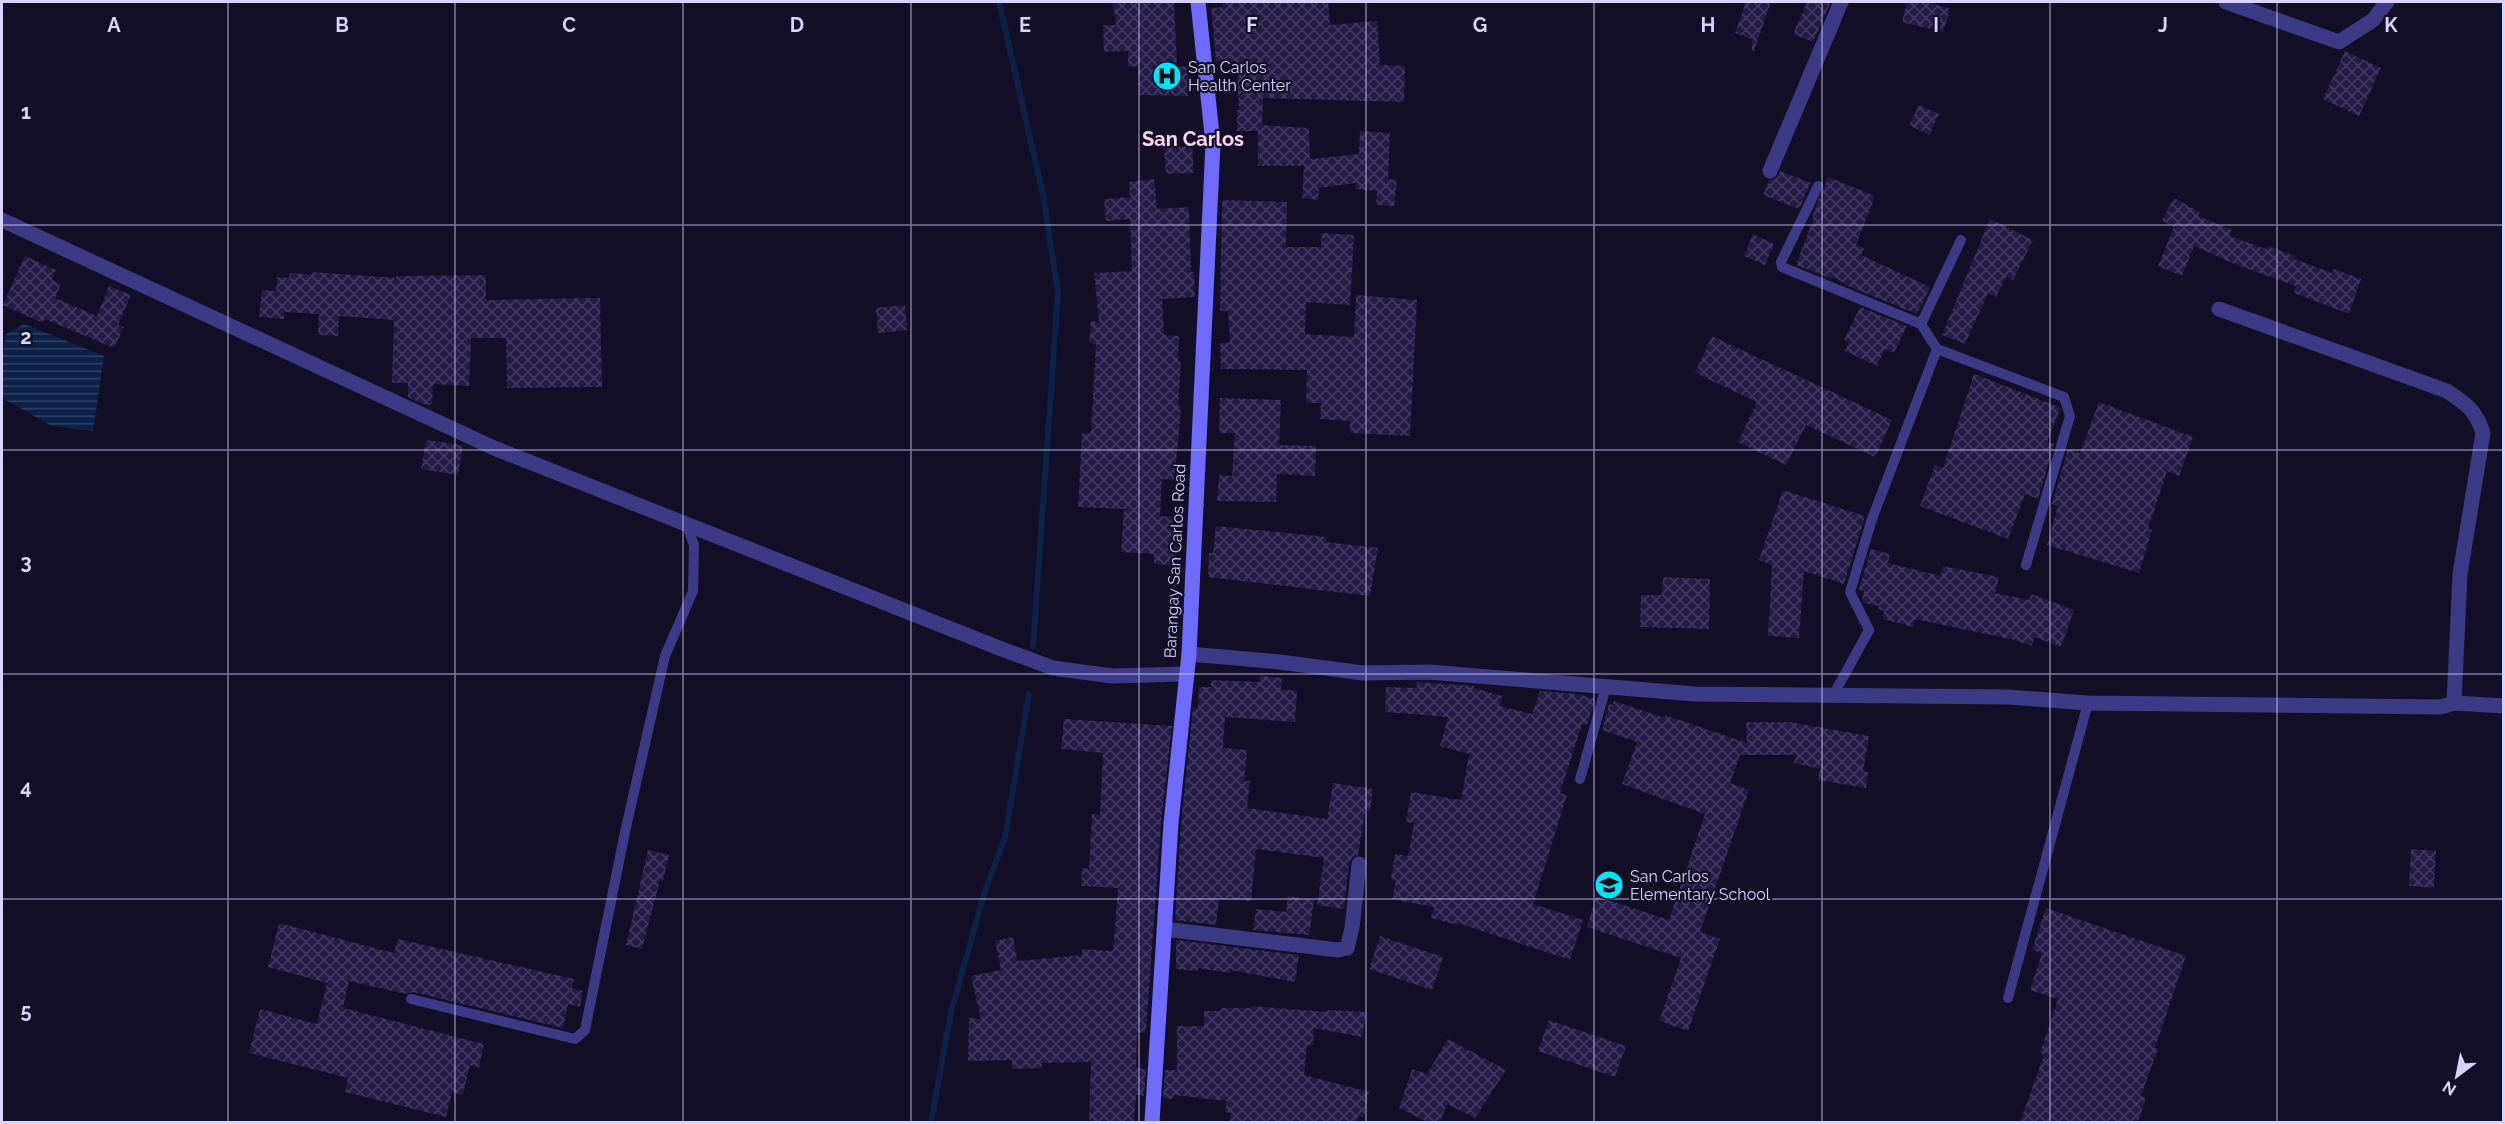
<svg xmlns="http://www.w3.org/2000/svg" width="2505" height="1124" viewBox="0 0 2505 1124" font-family="Raleway,sans-serif">
	<style>
		.water { fill: url(#water-rules) }
		.lines { fill: none; stroke-linecap: round; stroke-linejoin: round }
		.stream { stroke: #0c2248; stroke-width: 6 }
		.building { fill: url(#building-cross-hatch) }
		.lane { stroke: #3d3a85; stroke-width: 10 }
		.street { stroke: #3d3a85; stroke-width: 15 }
		.secondary { stroke: #6f6bff; stroke-width: 15 }
		.grid { fill: none; stroke: #d9d4ff; stroke-width: 1.5; stroke-opacity: 0.55 }
		.labels { text-anchor: middle; dominant-baseline: central; stroke-width: 4.5; stroke-linejoin: round; paint-order: stroke }
		.poi-label { font-size: 16px; fill: #d9d4ff; stroke: #130f26; text-anchor: start }
		.street-label { font-size: 16px; fill: #d9d4ff; stroke: #130f26 }
		.quarter-label { font-size: 20px; font-weight: bold; fill: #ffd6f0; stroke: #130f26 }
		.grid-label { font-size: 20px; text-anchor: middle; font-weight: bold; fill: #d9d4ff; stroke: #130f26; stroke-width: 4.5; stroke-linejoin: round; paint-order: stroke }
	</style>
	<defs>
		<pattern id="water-rules" width="6" height="5" patternUnits="userSpaceOnUse" patternTransform="scale(1.5)"><rect width="6" height="5" fill="#0c2248"/><path d="M0 2.5h6" fill="none" stroke="#2f4163"/></pattern>
		<pattern id="building-cross-hatch" width="8" height="8" patternUnits="userSpaceOnUse" patternTransform="scale(1.5)"><rect width="8" height="8" fill="#241b47"/><path d="M0 0l8 8M0 8l8-8" fill="none" stroke="#433b63"/></pattern>
	</defs>
	<rect width="100%" height="100%" fill="#130f26"/>
	<path class="water" d="M24,324L104,356L93,431L52,426L2,398V358L6,334Z"/>
	<g class="lines">
		<path class="stream" d="M999,2L1043,195L1058,292L1033,646
			M931,1122L951,1012L985,891L1005,838L1029,694"/>
	</g>
	<path class="building" d="M1113,2H1174L1177,67L1187,66L1188,96L1139,95L1138,66L1128,67V51L1104,52L1103,25H1116Z
		M1222,2H1328L1330,25L1377,21L1380,65L1405,66L1404,102L1263,98L1262,125L1309,128L1310,159L1359,154L1360,131L1390,133L1388,179L1397,180L1394,206L1376,205L1377,191L1356,189V183L1319,188L1318,200L1302,198L1304,166H1258V131H1237V110H1239L1236,61L1216,62L1211,8L1223,7Z
		M1746,2H1771L1754,51L1752,50V39L1735,33Z
		M1807,2H1831L1813,42L1793,34Z
		M1907,2H1927L1950,9L1943,32L1902,22Z
		M2345,51L2381,68L2359,116L2323,99Z
		M1919,105L1939,114L1929,135L1909,125Z
		M1192,146L1194,173L1166,174L1164,147Z
		M1780,171L1811,183L1799,209L1763,195L1769,180L1775,179Z
		M1828,177L1875,196L1856,245L1864,248L1861,255L1930,287L1917,314L1850,287L1833,276L1832,279L1796,265L1813,220V214Z
		M1154,179L1157,209L1189,207L1191,272H1194L1195,297L1162,299L1164,335L1179,336L1178,361H1181L1178,406L1181,407L1179,432L1174,480L1162,479L1160,516L1172,517V521L1179,522L1176,565L1154,564V554L1121,552L1124,509L1078,507L1082,433H1091L1096,344L1089,343L1091,321L1099,322L1094,273L1132,271L1130,219L1106,221L1104,199L1130,197L1129,182Z
		M2174,198L2200,212L2198,216L2232,230L2230,236L2266,249L2268,246L2295,256L2294,259L2332,273L2334,269L2361,279L2349,314L2294,293L2296,286L2237,265L2194,246L2182,276L2158,266L2174,227L2162,220Z
		M1222,200L1287,202L1286,247H1321L1322,233L1354,235L1350,305L1306,302L1305,334L1354,337L1356,295L1417,300L1410,436L1350,433V421L1320,419L1321,403H1306L1307,370L1221,369L1220,343L1230,342L1228,311H1220Z
		M1990,219L2033,240L2013,280L2006,277L1996,297L1988,293L1965,344L1942,335Z
		M1753,234L1774,244L1765,265L1744,256Z
		M25,256L56,270L52,280L61,284L55,298L97,316L109,286L131,295L118,325L124,327L114,348L45,319L43,323L3,305Z
		M312,272L396,278V276L486,275V300L600,298L602,387L507,388L506,338H471L469,386L433,384L432,405L422,404L408,397V383H392L394,320L339,316L338,336L318,335L319,314L284,312V319L259,317L262,290L276,291L277,277L289,278L290,273L312,275Z
		M905,305L907,330L878,333L876,308Z
		M1860,307L1907,326L1894,353L1885,349L1877,366L1845,351L1849,342L1844,340Z
		M1712,336L1892,420L1875,457L1806,425L1786,465L1738,442L1757,402L1695,373Z
		M1974,374L2059,407L2060,409L2047,442L2054,444L2038,499L2025,494L2008,539L1920,506L1935,465L1943,468Z
		M1220,398L1281,400L1279,445L1316,446L1315,476L1277,474L1276,502L1217,501L1219,475L1232,476L1235,433H1219Z
		M2099,402L2193,437L2179,476L2167,471L2148,529L2152,530L2139,573L2047,545L2058,506L2052,504L2068,449L2080,453Z
		M426,440L463,445L458,475L421,469Z
		M1783,490L1865,516L1844,584L1804,571L1799,638L1768,636L1772,565L1759,560Z
		M1216,526L1327,537L1326,542L1378,548L1370,596L1208,577L1209,553H1213Z
		M1871,549L1890,554L1888,563L1941,576L1943,566L1999,577L1995,593L2029,600L2031,594L2074,610L2061,647L2035,637L2031,646L2015,640L1915,619L1913,627L1883,619L1884,611L1878,609L1879,606L1864,603L1862,599L1864,591L1859,589Z
		M1663,577L1710,579L1709,629L1640,627L1641,595H1662Z
		M1260,676L1282,678L1281,689L1297,691L1295,722L1225,717L1223,748L1247,750L1244,781H1250L1247,808L1327,819L1333,783L1373,789L1370,811L1365,810L1358,855L1352,858L1349,863L1344,909L1317,905L1324,858L1256,849L1251,901L1219,899L1216,925L1175,920L1181,824L1193,708H1198L1199,687H1211V680L1259,682Z
		M1417,682L1474,686V688L1502,696L1500,706L1532,714L1540,691L1578,694L1595,699L1587,725L1582,724L1560,793L1567,795L1533,904L1583,920L1570,960L1458,923V925L1431,918L1434,907L1392,899L1396,880L1391,879L1395,854L1408,856L1414,823L1406,822L1411,792L1461,800L1469,754L1440,746L1448,717L1385,712L1386,687L1417,688Z
		M1614,701L1665,718V715L1747,743L1746,722H1789L1869,736L1863,771L1868,772L1866,788L1818,780L1820,769L1794,763L1796,755H1740L1730,783L1749,790L1700,932L1720,939L1688,1031L1659,1021L1681,958L1587,927L1596,896L1669,920L1705,814L1622,784L1637,742L1602,730L1609,704L1612,705Z
		M1064,719L1172,726L1161,822L1146,1033L1137,1032L1136,1068L1146,1069L1144,1096L1136,1095L1134,1122H1089L1091,1062L1042,1063V1068L1012,1069V1060L968,1061L969,1018L981,1019L971,976L1001,970L995,941L1013,937L1017,961L1082,955V949L1113,951L1118,888L1081,886L1082,868L1089,869L1092,814L1100,815L1103,753L1061,749Z
		M2411,849L2436,851L2434,888L2409,886Z
		M648,850L669,855L663,881L660,880L642,949L626,945Z
		M1288,896L1314,900L1309,935L1253,930L1256,909L1286,912Z
		M2046,908L2186,956L2155,1048L2158,1049L2141,1096L2146,1098L2138,1122H2020L2044,1055L2040,1053L2058,999L2030,990L2042,953L2032,950Z
		M279,923L394,953L398,939L574,979L572,988L583,991L580,1007L568,1004L563,1028L413,992L406,994L349,981L343,1008L484,1044L479,1068L470,1065L463,1095L452,1092L446,1117L345,1092L348,1078L249,1053L260,1009L317,1024L327,983L268,967Z
		M1380,936L1443,957L1432,990L1369,969Z
		M1176,940L1299,955L1295,982L1230,970V973L1198,968V971L1176,969Z
		M1251,1006L1327,1012V1010L1366,1012L1362,1037L1314,1028L1313,1045H1307L1304,1075L1369,1092L1364,1117L1358,1116L1357,1122H1229L1231,1113L1225,1112L1227,1101L1173,1095V1099L1163,1098L1165,1070H1177V1026H1204V1011H1221V1008H1251Z
		M1549,1020L1626,1046L1615,1077L1538,1051Z
		M1448,1039L1506,1070L1475,1118L1447,1104L1440,1122H1427L1399,1108L1412,1069L1427,1074Z"/>
	<g class="lines">
		<path class="lane" d="M1818,186L1781,262L1782,267L1921,324
			M1937,349L2064,397L2070,416L2026,565
			M1834,694L1869,630L1850,592L1872,519L1937,349L1921,324L1961,240
			M1580,779L1606,687
			M2008,998L2088,703
			M411,999L575,1039L585,1030L625,832L665,656L693,591L694,545L687,526"/>
		<path class="street" d="M2226,2L2339,42L2373,20L2387,2
			M1770,171L1841,2
			M2,220L494,448L999,648L1053,668L1112,676L1186,674
			M2219,309L2447,391C2466,404 2476,410 2483,433L2460,574L2454,703
			M1189,654L1280,662L1363,673L1429,672L1695,694L2008,697L2088,703L2441,707L2454,703L2504,706
			M1164,929L1338,950L1347,948L1352,928L1359,864"/>
		<path class="secondary" d="M1152,1122L1171,823L1189,654L1213,144L1198,2"/>
	</g>
	<path class="grid" d="M228,2V1122M455,2V1122M683,2V1122M911,2V1122M1139,2V1122M1366,2V1122M1594,2V1122M1822,2V1122M2050,2V1122M2277,2V1122M2,225H2504M2,450H2504M2,674H2504M2,899H2504"/>
	<defs>
		<g id="hospital-disc" transform="scale(1.5)"><circle r="9.5" fill="#00e5ff" stroke="#130f26"/><path d="M-5-5h3v3.5h4V-5h3V5h-3V1.5h-4V5h-3Z" fill="#111"/></g>
		<g id="school-disc" transform="scale(1.5)"><circle r="9.5" fill="#00e5ff" stroke="#130f26"/><path d="M0-5L7-2L0 1L-7-2ZM-4 1L0 2.5L4 1V4Q0 6-4 4Z" fill="#111"/></g>
	</defs>
	<g fill-rule="evenodd">
		<use href="#hospital-disc" x="1167" y="76"/>
		<use href="#school-disc" x="1609" y="885"/>
	</g>
	<g class="labels">
		<g class="poi-label">
			<text x="1188" y="67">San Carlos<tspan x="1188" dy="18">Health Center</tspan></text>
			<text x="1630" y="876">San Carlos<tspan x="1630" dy="18">Elementary School</tspan></text>
		</g>
		<g class="street-label">
			<text transform="translate(1175 561) rotate(-87)">Barangay San Carlos Road</text>
		</g>
		<g class="quarter-label">
			<text x="1193" y="139">San Carlos</text>
		</g>
	</g>
	<g class="grid-label">
		<text x="114" y="32">A</text>
		<text x="342" y="32">B</text>
		<text x="569" y="32">C</text>
		<text x="797" y="32">D</text>
		<text x="1025" y="32">E</text>
		<text x="1252" y="32">F</text>
		<text x="1480" y="32">G</text>
		<text x="1708" y="32">H</text>
		<text x="1936" y="32">I</text>
		<text x="2163" y="32">J</text>
		<text x="2391" y="32">K</text>
		<text x="26" y="119">1</text>
		<text x="26" y="344">2</text>
		<text x="26" y="569">3</text>
		<text x="26" y="794">4</text>
		<text x="26" y="1018">5</text>
	</g>
	<rect width="2505" height="1124" fill="none" stroke="#d9d4ff" stroke-width="6"/>
	<g transform="translate(2457 1076) rotate(212)" stroke="#130f26" stroke-width="4.5" paint-order="stroke">
	<path d="M0-4.5L10 22L0 15L-10 22Z" fill="#d9d4ff"/>
	<text y="-9" font-size="16" font-weight="bold" text-anchor="middle" fill="#d9d4ff">N</text>
	</g>
</svg>
